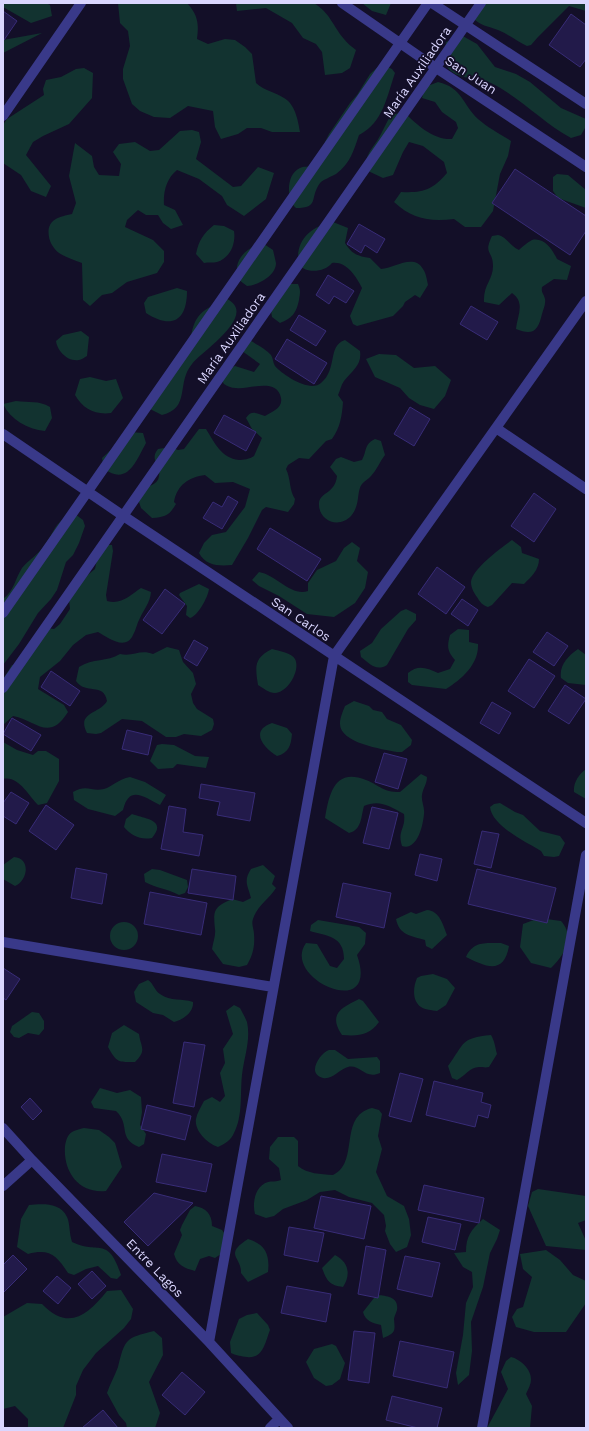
<svg xmlns="http://www.w3.org/2000/svg" width="589" height="1431" viewBox="0 0 589 1431" font-family="'Work Sans',sans-serif">
	<style>
		.green { fill: #123330 }
		.building { fill: #221a4a; stroke: #382c77 }
		.lines { fill: none; stroke-linecap: round; stroke-linejoin: round }
		.street { stroke: #393989; stroke-width: 10 }
		.labels { text-anchor: middle; dominant-baseline: central; stroke-width: 3.5; stroke-linejoin: round; paint-order: stroke }
		.street-label { font-size: 13px; fill: #dad6ff; stroke: #130f28 }
	</style>
	<rect width="100%" height="100%" fill="#130f28"/>
	<path class="green" d="M3,3H46L50,5L52,16L31,23L3,7Z
		M118,3H187C198,15 199,24 197,39L208,44L225,39L235,40L245,47L252,54L256,83C265,91 275,92 284,98C295,104 298,120 300,132H272L261,128H247L238,134L221,139L215,127L213,111L188,106L170,118L154,117L140,111L132,104L123,79V69L130,46L128,31L120,23Z
		M236,3H314C330,13 333,26 344,39C347,43 352,47 356,50L350,68L342,73L325,75L322,52L316,44L303,38L292,23L266,8L237,11Z
		M362,3H391L386,15L372,11Z
		M477,3H586V11L569,6L538,37L531,45L527,46C517,41 508,34 498,30C488,26 480,26 472,17Z
		M42,33L3,53V40Z
		M461,35L477,44L495,67L516,74L530,82L561,108L586,119L585,128L581,135L571,138C542,122 521,98 491,83C479,77 464,81 451,71C442,65 445,51 446,42Z
		M381,64L392,69L395,73C387,96 383,123 359,135C354,150 350,164 336,174C331,177 324,179 320,183C309,198 320,208 296,208C286,199 286,174 300,168C303,166 309,167 313,166L324,150L325,142L329,134L350,103L357,95L370,74Z
		M84,68L93,73L92,98L69,124L43,136L33,142L26,155L51,186L46,197L31,191L21,175L3,163V125L7,119L44,95L43,89L46,80L61,77L76,69Z
		M438,82C463,88 462,104 478,119C487,127 500,134 511,141L508,156L500,174L493,211L481,227H465L454,219C430,222 412,219 394,202L401,192C424,193 432,190 447,173L444,162L423,146L409,142L403,152L393,175L383,178L366,170C365,157 369,152 377,141C382,133 386,123 391,115L404,112C417,125 433,140 452,139L458,128L456,122L442,112L435,102L422,98L425,87Z
		M192,130L199,132L201,142L196,159L233,187L241,186L258,167L274,173L266,199L244,216L227,205L222,196L199,179L177,170C167,178 163,191 164,205L175,210L183,225L171,229L163,223L158,215H146L138,210L127,220L125,227L153,240L164,251V262L157,273L127,282L112,293L102,295L90,306L83,300L82,263C74,260 65,257 59,253C54,249 50,243 49,237C46,220 58,217 72,214L76,203L69,176L75,143L92,156L94,167L99,175L119,176L121,164L113,152L119,144L135,142L150,151L159,150L180,131Z
		M557,174L568,175L586,190V208L558,198L553,191V177Z
		M333,222L348,228L345,243C352,254 357,256 370,258L381,269C394,268 414,253 423,269C426,273 427,280 428,285L420,298L415,295L405,302L403,306L393,316L357,326L353,324L350,316L362,288C356,276 346,261 332,263C325,272 307,274 299,265C294,242 310,226 333,222Z
		M214,225L224,226L234,231C236,244 230,258 217,262C213,263 208,262 204,263L196,254C199,240 203,234 214,225Z
		M498,235C507,237 510,246 519,250C522,247 528,242 532,240C545,237 553,251 557,259L571,266L567,280L554,279L542,287C541,293 544,294 545,299C546,304 543,310 542,314C538,331 533,336 516,329C517,316 526,303 512,293L499,305L484,302C483,285 493,280 493,266C493,250 483,255 492,236Z
		M259,244H264L273,250C274,254 275,259 276,263C276,276 258,285 247,286L239,280C232,263 243,250 259,244Z
		M289,284H298C301,291 300,293 299,300C296,314 292,318 280,323L272,317L271,311Z
		M177,288L187,291C187,322 171,329 146,313L144,303L148,297Z
		M227,299C259,315 201,352 192,364C176,383 191,408 162,415L150,409L191,337C195,311 206,309 227,299Z
		M81,331L89,337L87,356C85,357 81,360 79,360C67,362 57,350 56,341L63,335Z
		M248,339C254,343 266,349 271,355C273,358 273,363 275,366C283,375 310,393 321,383C338,369 327,346 345,340L360,351C362,365 353,370 344,381C341,385 340,391 338,395L343,402C342,416 340,428 332,439L326,441L309,459L299,458L288,465L286,469C291,479 289,490 295,499L294,504L288,512L266,507L262,510L248,538L232,565C219,566 206,566 199,553L204,543L212,535L226,532L245,507L250,489L233,482L215,483L205,475C189,477 177,485 174,502L176,504C169,516 165,517 152,518L141,508L138,499C140,496 141,492 143,490C149,485 158,485 159,476C161,465 149,460 158,449L171,447L178,450L184,449L199,429H206C215,443 221,458 239,460C243,460 250,459 254,456L262,438L252,429L246,418C252,409 257,414 265,416C272,412 283,408 281,398C277,377 249,390 236,388C231,388 227,386 224,384L221,379L223,372L235,366L254,372L260,364L242,351Z
		M379,354L396,355L414,368L435,366L451,380L445,396L434,409L420,405L409,398L400,388L375,377L366,359Z
		M90,377L106,381L116,379L123,398L111,413C95,415 83,409 75,395L80,379Z
		M16,401C30,403 38,400 50,407L52,418L45,431C27,429 11,420 3,404Z
		M130,432L143,433L146,443C136,461 128,486 104,469L102,458Z
		M375,439L381,441L385,455C380,461 377,470 371,476C369,479 364,481 362,484C356,492 361,504 351,516C339,529 318,521 319,503C320,492 335,494 337,476L330,467L336,459L341,457L354,462L362,460C367,451 364,444 375,439Z
		M75,514L83,520L85,526L79,543L73,555L66,562L57,590L51,599L38,613L19,644L3,665V599C14,591 15,579 22,568C28,560 38,555 44,546C56,531 53,521 75,514Z
		M512,540L521,547L522,553L539,559C539,570 531,577 524,584L512,583L492,605L488,607C482,605 480,602 477,597C474,593 471,588 471,582C472,569 501,548 512,540Z
		M352,542L360,548L357,561L368,572L365,588L355,603L334,617L307,614L279,596L259,586L252,580L259,572C276,575 292,597 308,591V583L317,570L336,561L344,548Z
		M104,545H112L113,551L106,595L107,601C122,605 130,595 141,588L151,592C150,603 144,609 140,618C137,623 136,630 133,635C126,651 108,638 98,632L86,635L73,645L60,661L40,677L38,689L64,705L68,712C49,742 37,721 13,716L3,725V679L12,665L21,666L46,628L54,629L60,624L70,609L69,599L84,578L95,569L98,555Z
		M199,584L209,589C208,597 198,616 190,618L186,615L187,606L179,595L180,593Z
		M406,609L416,614V620L408,629L387,665C376,672 369,663 361,657L360,651L372,643L381,629L401,611Z
		M458,629L469,630V642L478,644C479,664 462,679 446,689L412,685L408,682V673C418,664 427,668 438,673L450,669L455,660C447,651 447,646 450,635Z
		M167,647L179,650L183,662L193,673L196,684L191,694L193,703L197,709L213,719L214,724L212,730L201,736L184,734L176,737H166L142,721L122,719L101,733L96,734L87,733C76,712 100,714 107,701C104,682 85,695 76,681L79,667C93,658 107,662 120,654C133,657 140,649 153,654Z
		M272,649C279,651 292,653 295,659C301,671 287,693 275,693C269,693 263,688 258,685C255,666 254,658 272,649Z
		M578,649L586,655V685L568,683L561,678C559,665 568,656 578,649Z
		M354,701L369,706L373,710L382,712L387,719L401,725L412,740L411,745L402,752H397C382,749 339,743 340,723C340,718 343,711 345,706Z
		M272,723L287,728L292,734C291,745 289,753 277,756C264,748 249,731 272,723Z
		M3,742L17,750L33,755L38,751H46L59,759V781L47,803L38,805C29,796 18,775 3,779Z
		M162,744L174,745L195,756L209,757L206,768L177,764L173,768L158,769L150,761L157,745Z
		M586,769V799L574,792C573,783 579,774 586,769Z
		M421,774L427,777C427,784 423,788 422,795C421,801 425,808 424,814C423,826 417,851 402,846C397,830 406,829 404,814C390,806 379,799 364,806C361,816 362,830 349,833L325,818C329,795 334,767 366,780C381,786 382,792 400,792Z
		M130,777L145,782L166,795L160,805C143,796 129,785 123,810L115,816L88,809L74,800L73,792C87,784 91,792 104,789C112,787 118,779 130,777Z
		M500,803L515,812L523,815L540,831L560,836L565,843L559,856L554,857L544,856L541,851C526,842 492,826 490,807L494,804Z
		M132,814C146,819 167,820 152,838C140,840 132,836 124,827L126,819Z
		M14,857C31,858 28,881 15,886L3,879V865Z
		M263,865L275,876L272,884L276,888C269,899 257,906 253,919C251,924 254,929 254,934C255,946 253,955 247,965L239,967L223,964L212,949C213,943 216,935 215,929C213,910 214,907 232,899L243,902L251,898C248,886 243,881 251,869Z
		M152,869L160,870L187,880L188,887L185,893L179,895C168,889 156,888 145,882L144,874Z
		M427,910C440,911 443,925 447,935L432,949L426,946L425,940C411,936 399,935 396,919L411,912L416,914Z
		M539,918L561,921C576,938 564,955 551,968L531,963L520,947L523,924Z
		M318,920L359,927L366,933L365,944L357,955C381,1023 280,979 306,943L317,944L330,966L337,968L344,959C344,936 327,936 310,931L311,925Z
		M110 936a14 14 0 1 1 28 0a14 14 0 1 1-28 0Z
		M501,943L509,946C504,975 486,967 466,957C473,941 485,943 501,943Z
		M433,974L447,979L455,988L446,1005L437,1011C432,1010 425,1010 421,1007C412,1001 413,987 417,978L421,976Z
		M148,980C154,984 154,990 160,994C171,1002 182,998 193,1002C194,1012 183,1020 174,1022L163,1015L153,1013L136,1002L134,992L139,984Z
		M359,999L363,1001L379,1022C369,1036 358,1036 342,1035C328,1014 341,1008 359,999Z
		M234,1005L240,1008C242,1012 245,1017 247,1022C251,1040 244,1057 242,1075C240,1093 243,1116 234,1133C231,1140 225,1144 218,1147C208,1144 194,1131 196,1119C197,1113 201,1107 204,1101L212,1097L220,1102L225,1096L220,1073L225,1063L223,1049L233,1034L226,1011Z
		M32,1012L39,1013L44,1021V1029L39,1035L28,1033L19,1038L14,1037L10,1032L12,1026Z
		M124,1025L139,1034C141,1048 147,1050 135,1062C118,1062 117,1063 108,1047L112,1033Z
		M491,1035C495,1042 495,1047 497,1054L489,1067C485,1068 483,1067 479,1067C470,1067 465,1076 457,1080L452,1078L448,1066C465,1043 460,1038 491,1035Z
		M329,1050H335L348,1059L377,1057L380,1061V1073C365,1080 360,1064 348,1067C340,1069 332,1080 323,1078C306,1074 320,1053 329,1050Z
		M100,1088L117,1093L130,1090L141,1097L142,1112L140,1125L146,1134L144,1144L139,1147C117,1138 131,1125 116,1111L94,1108L91,1102Z
		M372,1108L379,1110L382,1114L378,1136L382,1149L376,1172L387,1196L404,1206L409,1219L411,1235L407,1247L396,1252L390,1244L385,1231L386,1226L384,1215L372,1203L349,1197L335,1190L320,1192L307,1200L283,1209L274,1216L266,1218L255,1214C252,1203 255,1186 268,1182C271,1181 277,1182 281,1180L279,1168L269,1159L270,1147L278,1137H294L298,1141V1166C308,1174 320,1174 333,1175C360,1163 338,1116 372,1108Z
		M84,1128L99,1130L109,1137L115,1143L122,1167L106,1191C79,1194 63,1172 65,1146C66,1141 67,1135 72,1132C75,1130 80,1129 84,1128Z
		M538,1189L586,1196V1220L578,1223L586,1241V1250L546,1246L528,1206L532,1192Z
		M29,1205C42,1204 60,1202 67,1217C70,1223 69,1233 72,1242C99,1255 108,1235 121,1275L117,1279L111,1278L98,1266L86,1269L74,1275L68,1273C57,1256 50,1248 28,1254L17,1247L21,1219Z
		M195,1206C206,1208 212,1214 212,1226L222,1230L227,1237L221,1254L215,1258L209,1256L200,1259L195,1271C184,1268 177,1265 174,1254L182,1235L180,1230L182,1225L190,1210Z
		M483,1219L500,1230L497,1239L490,1253L483,1287L471,1322L472,1351L469,1375L458,1385L456,1373L463,1335L466,1303L473,1287L472,1272L463,1267L454,1253L466,1252C466,1236 471,1230 483,1219Z
		M248,1239C265,1244 270,1254 268,1272L248,1282L241,1273C242,1257 223,1255 248,1239Z
		M546,1250L560,1260L573,1275L586,1281V1303L566,1332H534L516,1327L512,1317L517,1309L523,1307L532,1277L523,1269L520,1254Z
		M335,1255C349,1262 351,1275 343,1287C329,1285 327,1281 322,1268Z
		M121,1290L133,1309L131,1319L124,1328L96,1353L83,1370L76,1386V1395L63,1428H28V1419L15,1406L3,1409V1317L27,1303L42,1304C68,1331 87,1316 107,1291Z
		M378,1295C387,1296 399,1297 397,1310C396,1313 394,1317 394,1319C395,1331 396,1333 383,1338L381,1325C373,1323 365,1321 363,1312L374,1298Z
		M257,1313L268,1325L270,1330C265,1343 263,1359 247,1357C241,1356 237,1356 231,1353L230,1342L239,1319L247,1315Z
		M154,1331L162,1338L163,1355L149,1382L160,1413L155,1428H127L126,1423L119,1415L107,1393C110,1384 115,1375 118,1367C125,1339 125,1338 154,1331Z
		M332,1344L336,1346L345,1363L340,1379L332,1385L326,1386L314,1378L306,1362L314,1349Z
		M511,1357C520,1359 531,1369 531,1379C531,1385 528,1389 526,1394L532,1406L530,1428H487L508,1389L501,1372L506,1361Z"/>
	<path class="building" d="M3,11L17,21L4,40L3,39Z
		M571,14L586,25V59L580,67L549,45Z
		M515,169L586,216V231L570,255L492,203Z
		M359,224L385,239L377,253L365,245L361,253L347,244Z
		M328,275L354,291L346,303L334,296L329,304L316,295Z
		M471,306L498,322L487,340L460,324Z
		M299,315L326,331L316,346L290,330Z
		M287,339L327,363L314,384L275,359Z
		M410,407L430,419L414,446L394,434Z
		M224,415L256,432L246,451L214,433Z
		M534,493L556,509L534,542L511,526Z
		M228,496L238,502L222,529L203,518L213,502L222,507Z
		M270,528L321,559L307,581L257,549Z
		M437,567L465,587L446,614L418,594Z
		M165,589L185,604L162,634L143,620Z
		M462,599L478,610L468,626L451,614Z
		M547,632L568,646L554,666L533,652Z
		M194,640L208,648L197,666L184,658Z
		M529,659L555,676L534,708L508,691Z
		M51,671L80,691L70,706L41,687Z
		M565,685L586,699L569,724L548,711Z
		M492,702L511,713L499,734L480,723Z
		M12,718L41,735L31,751L3,734Z
		M127,730L152,736L148,755L122,749Z
		M384,753L407,759L398,789L375,782Z
		M201,784L255,793L250,821L217,815L220,802L199,798Z
		M11,792L29,803L16,824L3,816V803Z
		M46,805L74,825L56,850L29,831Z
		M169,806L186,809L183,832L203,835L199,856L161,849Z
		M372,807L398,813L389,849L363,843Z
		M482,831L499,834L491,868L474,864Z
		M420,854L442,859L437,881L415,875Z
		M76,868L107,874L102,904L71,898Z
		M192,869L236,876L233,900L188,893Z
		M477,869L556,888L547,923L468,904Z
		M343,883L391,893L384,928L336,917Z
		M150,892L207,903L201,935L144,924Z
		M3,968L20,979L6,1000L3,998Z
		M184,1042L205,1045L194,1107L173,1103Z
		M400,1073L423,1079L411,1122L389,1116Z
		M434,1081L483,1093L481,1102L491,1105L488,1118L478,1115L475,1127L426,1115Z
		M30,1098L42,1111L33,1120L21,1107Z
		M147,1105L191,1116L185,1140L141,1129Z
		M162,1154L212,1164L206,1192L156,1182Z
		M424,1185L484,1198L479,1223L418,1210Z
		M154,1193L193,1203L148,1246L124,1222Z
		M321,1196L371,1206L364,1239L314,1228Z
		M428,1217L461,1224L455,1250L422,1242Z
		M289,1227L324,1233L318,1262L284,1255Z
		M366,1246L386,1250L378,1298L358,1294Z
		M13,1255L27,1269L3,1293V1265Z
		M405,1256L440,1263L432,1297L397,1289Z
		M92,1271L106,1286L92,1299L78,1284Z
		M57,1276L71,1288L58,1304L43,1291Z
		M287,1286L331,1294L326,1322L281,1313Z
		M354,1331L375,1333L369,1383L348,1380Z
		M400,1341L454,1352L447,1388L393,1376Z
		M182,1372L205,1392L185,1415L162,1395Z
		M392,1396L442,1408L437,1428H418L386,1420Z
		M103,1410L118,1428H82Z"/>
	<g class="lines">
		<path class="street" d="M342,3L436,68L586,167
			M432,3L586,104
			M3,116L81,3
			M496,428L586,489
			M3,434L122,515L586,823
			M3,613L428,3
			M3,688L481,3
			M3,942L273,987
			M3,1128L32,1160L209,1342L288,1428
			M3,1186L32,1160
			M209,1342L334,656L586,301
			M270,1428L279,1419
			M482,1428L586,855"/>
	</g>
	<g class="labels">
		<g class="street-label">
			<text transform="translate(417 72) rotate(-55)">María Auxiliadora</text>
			<text transform="translate(471 75) rotate(33)">San Juan</text>
			<text transform="translate(231 338) rotate(-55)">María Auxiliadora</text>
			<text transform="translate(301 619) rotate(34)">San Carlos</text>
			<text transform="translate(155 1268) rotate(46)">Entre Lagos</text>
		</g>
	</g>
	<rect width="589" height="1431" fill="none" stroke="#dad6ff" stroke-width="8"/>
</svg>
